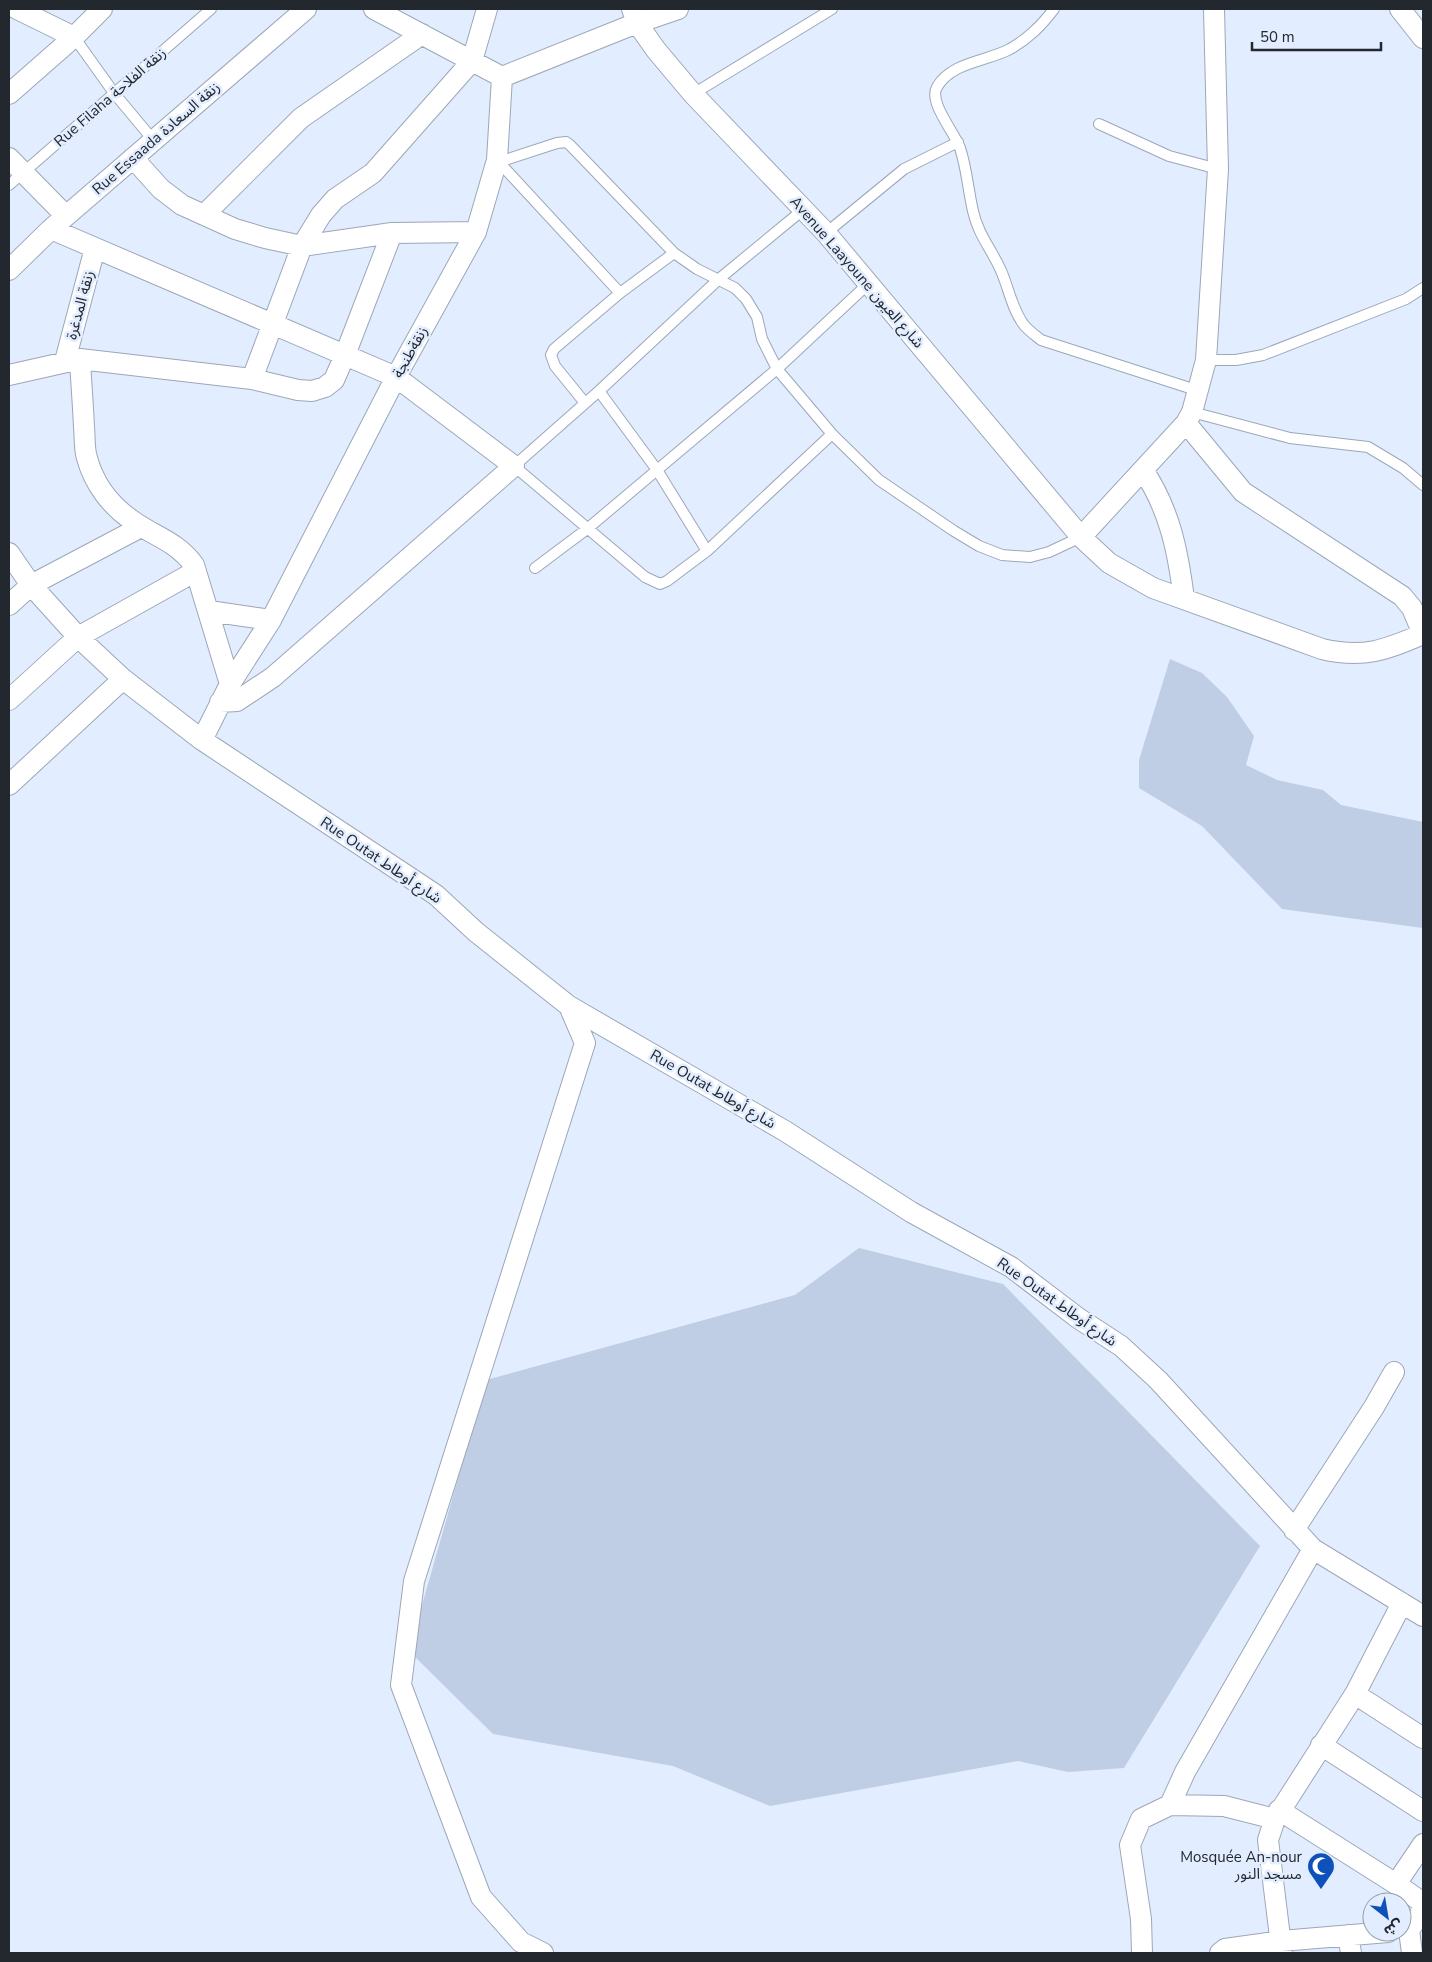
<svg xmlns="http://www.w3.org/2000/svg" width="1432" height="1962" viewBox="0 0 1432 1962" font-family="'Nunito Sans','Noto Sans Arabic',sans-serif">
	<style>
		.green { fill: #bfcde5 }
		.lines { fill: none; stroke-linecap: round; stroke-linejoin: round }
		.lane-casing { stroke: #9ca7b7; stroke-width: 12 }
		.street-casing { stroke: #9ca7b7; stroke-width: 22 }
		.lane { stroke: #fff; stroke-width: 10 }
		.street { stroke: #fff; stroke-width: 20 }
		.labels { text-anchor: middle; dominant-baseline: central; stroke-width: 5; stroke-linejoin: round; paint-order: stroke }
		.street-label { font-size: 15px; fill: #23272e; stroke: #e2edff }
		.poi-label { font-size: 15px; fill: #23272e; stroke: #e2edff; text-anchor: end }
	</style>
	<rect width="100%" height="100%" fill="#e2edff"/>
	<path class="green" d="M1170,659L1202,673L1227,697L1254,736L1246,765L1277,780L1323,790L1341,805L1423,822V928L1282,909L1202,826L1139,788V760Z
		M859,1248L1003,1284L1260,1546L1124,1768L1068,1772L1018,1761L770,1806L673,1766L493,1734L409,1651L486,1380L795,1295Z"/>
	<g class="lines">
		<g class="lane-casing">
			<path id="lane" d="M1054,9C1041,26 1029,38 1010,49C988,61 951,62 937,87C928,102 955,133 960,148C967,169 968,190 973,211C978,235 993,251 1002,273C1009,290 1013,311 1024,325C1029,331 1035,335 1041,340L1199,391
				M74,37L114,93L154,141
				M693,94L832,9
				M1099,124L1169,156L1218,169
				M497,160L620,293
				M499,162L557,143L566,142L570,145L674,253L697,269L735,288L746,299L757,317L762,339L777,369L832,434L879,480L954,531L979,546L1002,555L1030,557L1049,552L1081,537
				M9,185L211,9
				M804,209L719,279L599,391L514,466L645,577L660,584L667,581L707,551L832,434
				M826,233L904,169L958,142
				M1206,360H1236L1263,355L1406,299L1423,288
				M599,391L657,470L777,369L868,284
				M585,403L555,366L551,355L554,349L620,293L674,253
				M1192,412L1290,438L1368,447L1403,468L1423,485
				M535,568L587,529L657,470L707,551"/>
		</g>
		<g class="street-casing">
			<path id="street" d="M17,9L74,37
				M632,9L637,23L656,50L693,94L826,233L1081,537L1109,563L1153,588L1322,649C1364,659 1385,650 1423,634
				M1400,9L1423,38
				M502,77L637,23L678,9
				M9,94L74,37L102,9
				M9,158L66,216
				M133,158L161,189L182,205L235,229L265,238L302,246L392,233L476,232
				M204,215L301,118L422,34
				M51,229L396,377L514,466L273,677L237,701L220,702
				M9,270L51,229L306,9
				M80,359C81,381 83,404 84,427C85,437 84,449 87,458C94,484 111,506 133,521C157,538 176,541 194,565L230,684
				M65,361L95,248
				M9,375L80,359L252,379L298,390L312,391L325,387L334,380L345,355L392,233
				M252,379L302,246L321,215L335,199L373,173L472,61L487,9
				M1186,423L1243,492L1402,596L1412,608L1423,634
				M1143,470C1170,510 1178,552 1184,599
				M1081,537L1186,423L1192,412L1206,360L1218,169L1214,9
				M9,553L31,585L78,637L123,679L202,740L436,895L476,932L569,1006L785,1131L911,1212L1011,1267L1078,1318L1121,1346L1158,1380L1313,1549L1423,1616
				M9,605L31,585L141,527
				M209,611L271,620
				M9,700L78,637L196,571
				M202,740L230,684L271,620L396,377L476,232L497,160L502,77L374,9
				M9,785L123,679
				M1294,1530L1374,1407L1394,1372
				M1355,1694L1423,1738
				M1321,1745L1423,1811
				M1170,1805L1185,1772L1313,1549
				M1279,1810L1396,1884
				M1423,1844L1396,1884L1423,1903
				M1348,1935L1351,1953
				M543,1953L521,1942L481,1897L401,1685L414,1581L585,1043L569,1006
				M1142,1953L1141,1919L1130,1845L1141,1819L1170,1805L1224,1806L1275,1819
				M1220,1953L1225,1949L1281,1941L1388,1932
				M1282,1953L1268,1840L1275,1819L1355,1694L1402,1603
				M1412,1953L1409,1930L1423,1910"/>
		</g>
		<use href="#lane" class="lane"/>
		<use href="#street" class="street"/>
	</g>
	<defs>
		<g id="mosque-pin" transform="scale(1.4375)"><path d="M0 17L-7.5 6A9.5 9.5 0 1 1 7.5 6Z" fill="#0e51bb" stroke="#e2edff"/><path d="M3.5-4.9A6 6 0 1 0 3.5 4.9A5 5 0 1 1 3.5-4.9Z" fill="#fff"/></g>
	</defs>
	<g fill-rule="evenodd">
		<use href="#mosque-pin" x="1321" y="1866"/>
	</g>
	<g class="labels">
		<g class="street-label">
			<text transform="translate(110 97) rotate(-41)">Rue Filaha زنقة الفلاحة</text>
			<text transform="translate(156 138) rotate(-41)">Rue Essaada زنقة السعادة</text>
			<text transform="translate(857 272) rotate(49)">Avenue Laayoune شارع العيون</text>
			<text transform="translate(80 305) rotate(-75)">زنقة المدغرة</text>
			<text transform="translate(410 352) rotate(-61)">زنقةطنجة</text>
			<text transform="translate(381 860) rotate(34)">Rue Outat شارع أوطاط</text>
			<text transform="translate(713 1089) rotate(30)">Rue Outat شارع أوطاط</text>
			<text transform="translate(1057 1302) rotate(35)">Rue Outat شارع أوطاط</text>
		</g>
		<g class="poi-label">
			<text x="1302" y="1857">Mosquée An-nour<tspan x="1302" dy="17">مسجد النور</tspan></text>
		</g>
	</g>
	<rect width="1432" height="1962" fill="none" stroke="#23272e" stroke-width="20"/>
	<g transform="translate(1387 1917) rotate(149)"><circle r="24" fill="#e2edff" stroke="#969eab"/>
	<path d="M0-4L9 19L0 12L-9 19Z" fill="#0e51bb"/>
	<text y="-8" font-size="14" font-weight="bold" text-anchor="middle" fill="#23272e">ش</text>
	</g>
	<path d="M1252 42v8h129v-8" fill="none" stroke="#23272e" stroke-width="2.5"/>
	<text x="1260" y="42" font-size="15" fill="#23272e" stroke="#e2edff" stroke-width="4" paint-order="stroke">50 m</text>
</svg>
